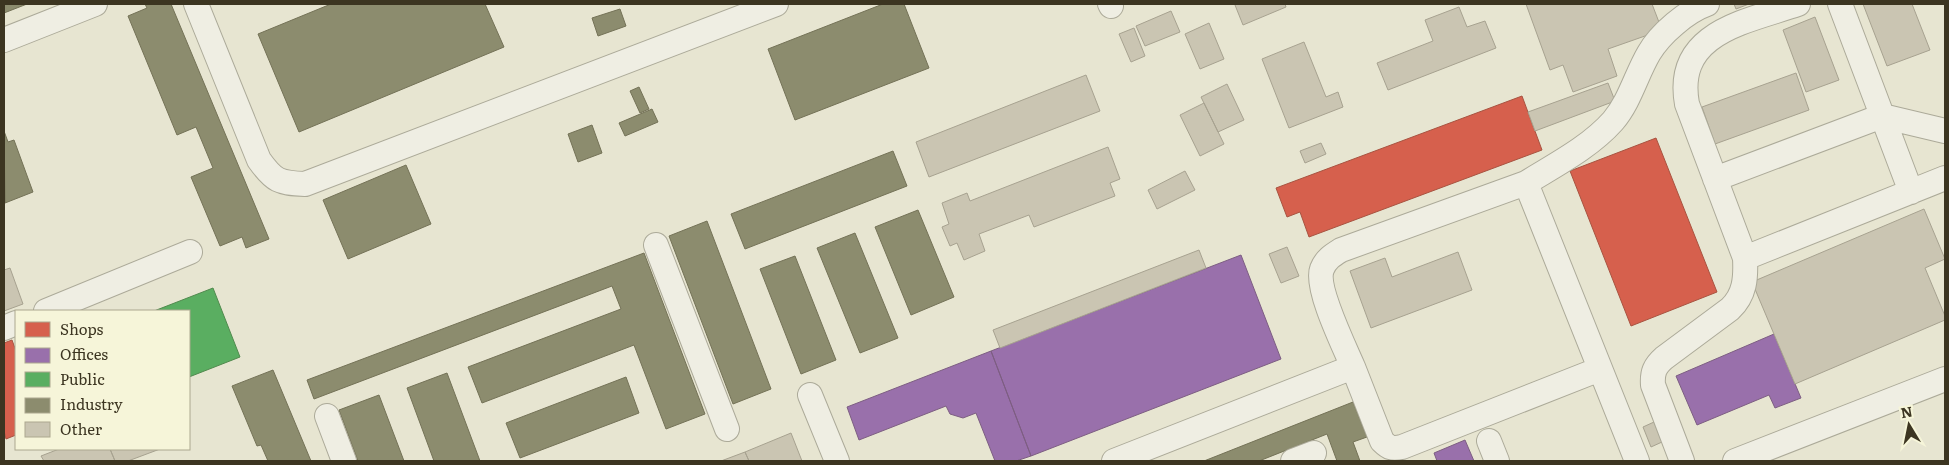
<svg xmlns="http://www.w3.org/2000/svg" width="1949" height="465" viewBox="0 0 1949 465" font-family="Literata,serif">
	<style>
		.shops { fill: #d6604d; stroke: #a85340 }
		.offices { fill: #9970ab; stroke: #7d5e82 }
		.public { fill: #5aae61; stroke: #518a4e }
		.industry { fill: #8c8c6e; stroke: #747257 }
		.building { fill: #cac5b2; stroke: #a7a290 }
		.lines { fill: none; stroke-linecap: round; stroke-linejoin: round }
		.minor-casing { stroke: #acaa99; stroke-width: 26 }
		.minor { stroke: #efeee3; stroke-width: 24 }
	</style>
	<rect width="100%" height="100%" fill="#e7e5d1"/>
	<path class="shops" d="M1522,96L1542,150L1309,237L1300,212L1287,217L1276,188Z
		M1656,138L1717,292L1631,326L1570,171Z
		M12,340L16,351V435L6,439L4,431V343Z"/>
	<path class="offices" d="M1241,255L1281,359L1031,456L991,351Z
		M1774,334L1801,398L1775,408L1769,395L1697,425L1676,376Z
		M991,351L1031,456L1016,461H995L976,413L963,418L950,414L946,406L859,440L847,407Z
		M1465,440L1474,461H1437L1434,453Z"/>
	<path class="public" d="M213,288L240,357L189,377V311H154Z"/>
	<path class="industry" d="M4,4H27L4,13Z
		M145,4H171L269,239L246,248L242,237L220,246L191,177L213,168L196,127L177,135L128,16L147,8Z
		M331,4H485L504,47L299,132L258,34Z
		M883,4H904L929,68L795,120L768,49Z
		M620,9L626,26L598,36L592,18Z
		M639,87L649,109L640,113L630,91Z
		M652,109L658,122L625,136L619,123Z
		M592,125L602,153L578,162L568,134Z
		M4,131L8,142L14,140L33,192L5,203Z
		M893,151L907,186L745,249L731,214Z
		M406,165L431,224L348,259L323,200Z
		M918,210L954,297L911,315L875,227Z
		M707,221L771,389L733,404L669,236Z
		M855,233L898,338L860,353L817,248Z
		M644,253L705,414L666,429L634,345L482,403L468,367L621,309L612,286L314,399L307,380Z
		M795,256L836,360L801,374L760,269Z
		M273,370L311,461H268L261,445L257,446L232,386Z
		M447,373L480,461H434L407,388Z
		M626,377L639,413L520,458L506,423Z
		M379,395L404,461H358L339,410Z
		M1353,402L1367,437L1353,442L1360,461H1337L1327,434L1259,461H1204Z"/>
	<path class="building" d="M1237,4H1285L1286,7L1243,25L1235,5Z
		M1526,4H1652L1662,30L1608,49L1617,76L1573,92L1563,65L1550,70Z
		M1734,4H1749L1736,9Z
		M1863,4H1912L1930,50L1887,66Z
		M1459,7L1467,27L1485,21L1496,48L1388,90L1377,63L1433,41L1425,20Z
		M1171,11L1180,32L1145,46L1136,26Z
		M1815,17L1839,80L1806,92L1783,30Z
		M1209,23L1224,59L1200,69L1185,34Z
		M1134,28L1145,56L1131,62L1119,34Z
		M1304,42L1326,97L1338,92L1343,107L1289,128L1262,59Z
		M1796,73L1809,110L1715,144L1702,107Z
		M1086,75L1100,111L929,177L916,142Z
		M1608,83L1615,101L1535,131L1528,112Z
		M1227,84L1244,120L1218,132L1201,97Z
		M1204,103L1224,144L1200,156L1180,115Z
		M1321,143L1326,154L1305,163L1300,151Z
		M1108,147L1120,179L1110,183L1115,196L1034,227L1029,215L979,234L985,251L964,260L957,243L950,246L942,227L949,224L942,203L967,193L970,201Z
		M1185,171L1195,190L1157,209L1148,190Z
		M1924,209L1945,259L1925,268L1945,316V320L1795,384L1752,282Z
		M1287,247L1299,276L1281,283L1269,254Z
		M1199,250L1206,268L1000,348L993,330Z
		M1458,252L1472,290L1371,328L1350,271L1385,258L1392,277Z
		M10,268L23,304L4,311V270Z
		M1654,422L1662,442L1651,447L1643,427Z
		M791,433L802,461H749L745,452Z
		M59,449H110L115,461H44L41,456Z
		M110,449H160L128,461H115Z
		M745,452L749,461H721Z"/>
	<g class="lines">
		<g class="minor-casing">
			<path id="minor" d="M196,4L259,160C274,181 279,183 305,184L776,4
				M1110,4L1111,6
				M1840,4L1911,192
				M4,40L95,4
				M1715,179L1882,116L1945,131
				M1526,183C1555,165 1590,147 1613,121C1630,101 1636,75 1649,53C1660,34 1687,11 1707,4
				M656,245L727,429
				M1745,258L1687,104C1674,32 1746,22 1798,4
				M46,311L190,252
				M4,328L16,323
				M1353,367L1382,441C1389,448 1392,449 1402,447L1600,369
				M810,395L837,461
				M327,416L344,461
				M1489,441L1497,461
				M1114,461L1353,367C1344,346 1315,287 1322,269C1326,259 1333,255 1341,250L1526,183L1637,461
				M1293,461L1314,453
				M1682,461L1653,385C1652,372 1655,366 1664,358L1730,309C1745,295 1746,278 1745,258L1945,178
				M1735,461L1945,379"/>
		</g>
		<use href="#minor" class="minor"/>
	</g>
	<rect width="1949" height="465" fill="none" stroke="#3c3521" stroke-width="10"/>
	<rect x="15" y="310" width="175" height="140" fill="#f6f5d9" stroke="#aca88f"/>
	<rect x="25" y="322" width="25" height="15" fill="#d6604d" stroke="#aca88f"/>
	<text x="60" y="335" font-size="15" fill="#3c3521">Shops</text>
	<rect x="25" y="348" width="25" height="15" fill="#9970ab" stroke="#aca88f"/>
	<text x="60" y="360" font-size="15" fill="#3c3521">Offices</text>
	<rect x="25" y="372" width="25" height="15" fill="#5aae61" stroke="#aca88f"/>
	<text x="60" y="385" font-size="15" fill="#3c3521">Public</text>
	<rect x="25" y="398" width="25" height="15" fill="#8c8c6e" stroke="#aca88f"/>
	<text x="60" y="410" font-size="15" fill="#3c3521">Industry</text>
	<rect x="25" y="422" width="25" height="15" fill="#cac5b2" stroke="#aca88f"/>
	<text x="60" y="435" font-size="15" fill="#3c3521">Other</text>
	<g transform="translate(1909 425) rotate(350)" stroke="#f6f5d9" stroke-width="4" paint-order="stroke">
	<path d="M0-4L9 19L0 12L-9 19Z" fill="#3c3521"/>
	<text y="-8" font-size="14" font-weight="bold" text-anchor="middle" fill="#3c3521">N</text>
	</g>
</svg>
